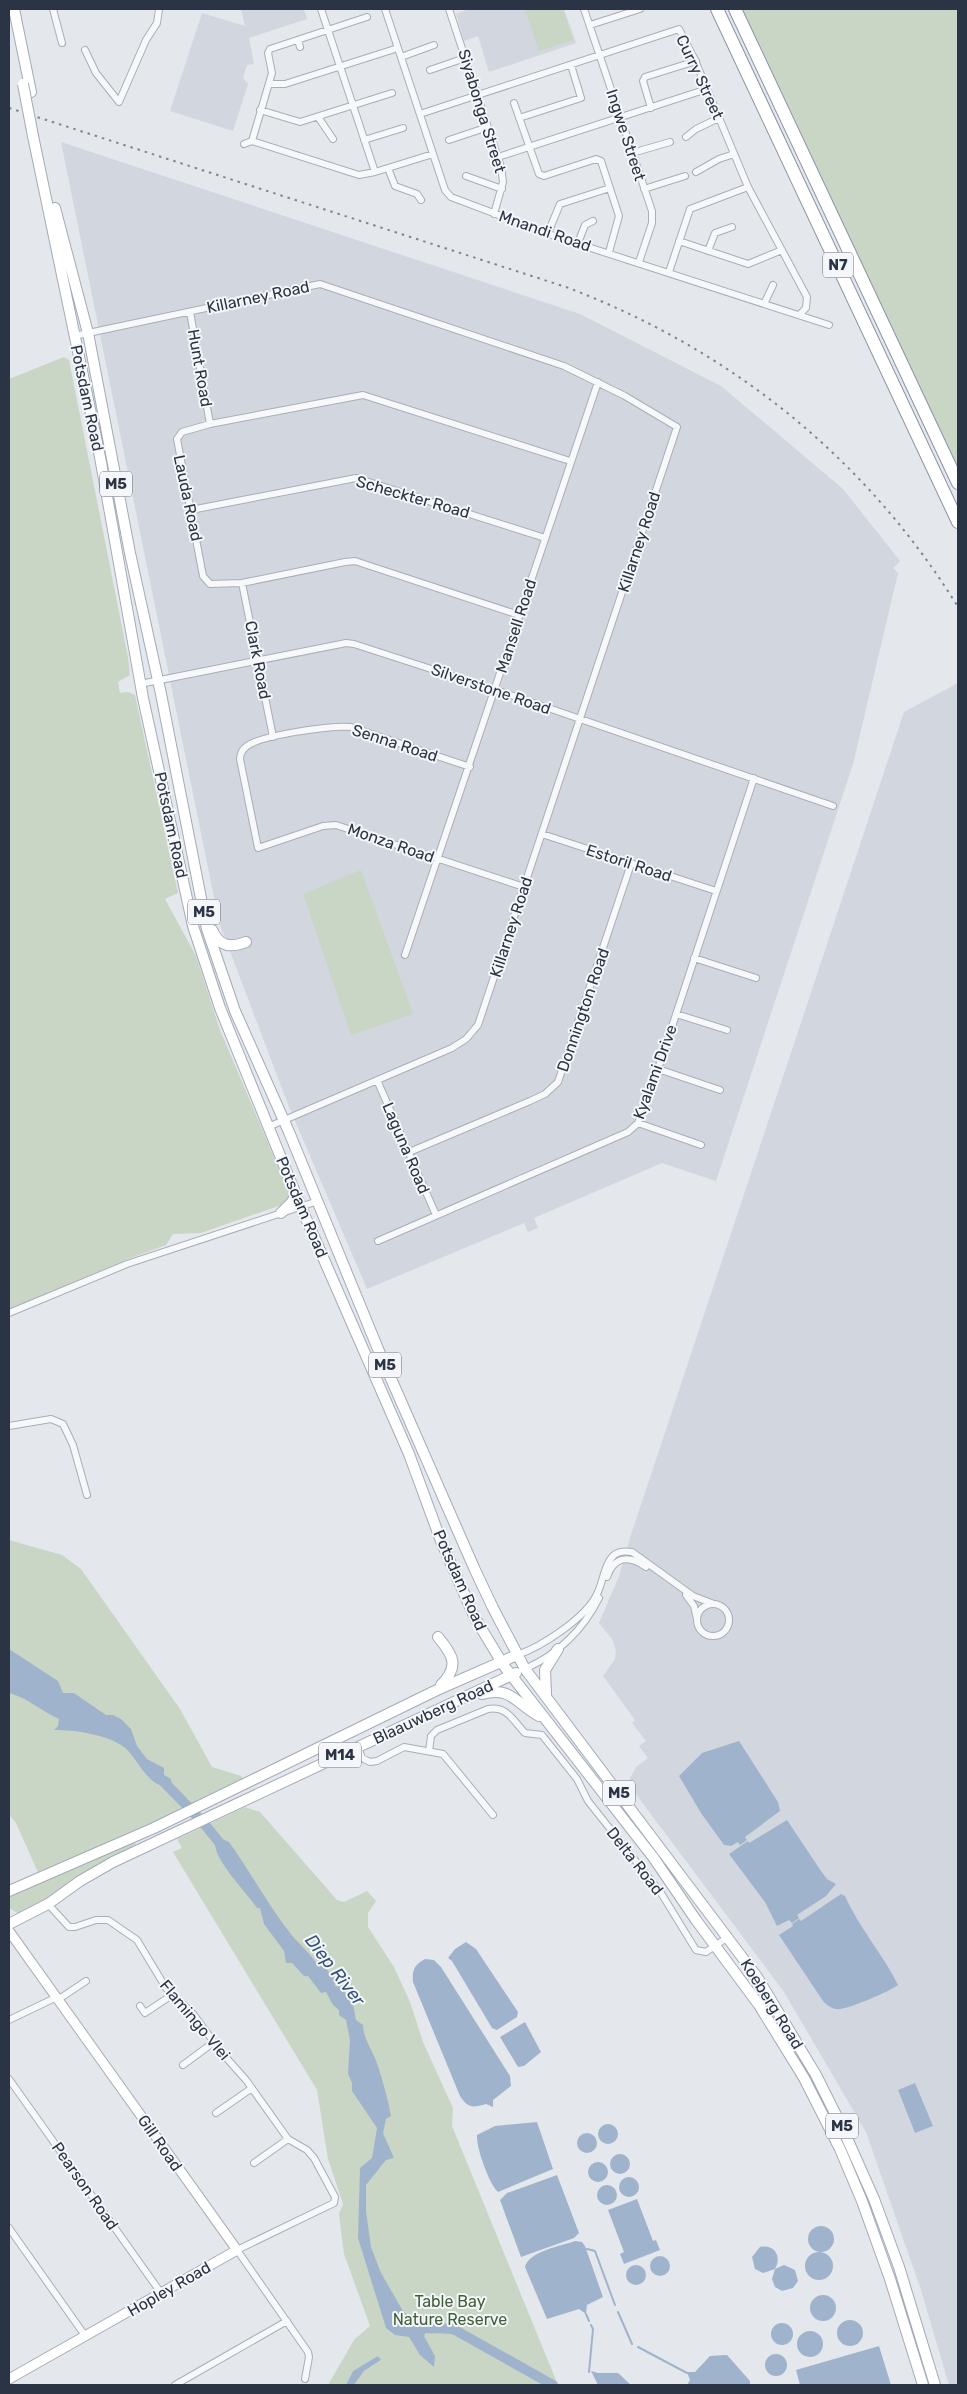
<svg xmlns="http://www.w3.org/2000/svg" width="967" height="2394" viewBox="0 0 967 2394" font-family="Rubik,sans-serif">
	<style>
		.built { fill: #d2d6de }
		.green { fill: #c9d6c5 }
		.water { fill: #9fb4cc }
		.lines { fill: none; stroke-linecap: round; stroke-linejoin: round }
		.stream { stroke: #9fb4cc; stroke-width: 2 }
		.river { stroke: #9fb4cc; stroke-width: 10 }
		.street-casing { stroke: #a9aeb7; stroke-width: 8 }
		.secondary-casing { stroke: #a9aeb7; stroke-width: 11 }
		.primary-casing { stroke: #a3abb8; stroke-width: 12 }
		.highway-casing { stroke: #8b94a3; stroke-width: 14 }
		.street { stroke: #f7f8fa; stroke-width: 6 }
		.secondary { stroke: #fff; stroke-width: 9 }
		.primary { stroke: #fff; stroke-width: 10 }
		.highway { stroke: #fff; stroke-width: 12 }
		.rail { stroke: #7d8696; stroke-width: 2; stroke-dasharray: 2.5 5; stroke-linecap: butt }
		.primary-bridge-casing { stroke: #a3abb8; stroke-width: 12; stroke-linecap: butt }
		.primary-bridge { stroke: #fff; stroke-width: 10 }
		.labels { text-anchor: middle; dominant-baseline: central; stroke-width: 4; stroke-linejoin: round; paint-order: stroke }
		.shield { fill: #f4f6f9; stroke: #676e7b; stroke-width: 1 }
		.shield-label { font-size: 15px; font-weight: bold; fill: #2b3445 }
		.street-label { font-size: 16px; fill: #2b3445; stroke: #f4f6f9 }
		.park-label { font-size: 16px; fill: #3f6138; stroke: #f4f6f9 }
		.water-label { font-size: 18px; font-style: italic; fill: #34527a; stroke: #f4f6f9 }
	</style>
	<rect width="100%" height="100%" fill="#e4e7ec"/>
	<path class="built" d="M241,9H304L307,19L249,38L254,64L247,65L243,78L248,84L233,131L170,111L202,13L245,26Z
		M469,9H564L576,43L489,72L478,36L464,41L456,14Z
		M61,142L580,314L721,386L843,489L900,561L893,568L898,573L853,764L716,1181L662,1163L534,1218L538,1228L528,1232L524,1223L367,1289L287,1102L219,922Z
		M958,683V2385H949L921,2290L866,2132L784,1992L629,1785L628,1782L636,1767L648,1758L639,1746L646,1741L632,1723L635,1720L603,1676L615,1659L616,1650L612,1639L599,1623L619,1576L630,1538L904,712Z"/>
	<path class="green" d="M525,9H563L573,40L539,51Z
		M741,9H958V468L945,441Z
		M64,357L69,360L128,657L130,675L118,682L120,693L128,692L135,695L178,893L165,899L196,956L220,1030L290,1195L287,1203L201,1233L173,1234L166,1245L128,1259L9,1310V379Z
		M361,870L413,1014L351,1035L303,894Z
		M9,1540L62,1555L81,1569L180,1709L212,1767L241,1776L246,1783L40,1877L16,1823L9,1815Z
		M245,1807L260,1812L337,1900L344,1902L367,1891L376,1901L368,1913V1927L394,1967L410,2002L423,2042L453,2108L452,2126L558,2385H354L364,2371L381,2360L378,2356L346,2385H328L354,2340L370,2326L344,2254L339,2214L343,2204L328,2159L317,2090L173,1852L182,1848L177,1839Z
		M133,1840L139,1849L21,1915L9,1908V1894Z"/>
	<path class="water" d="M9,1649L58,1681L63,1693H74L106,1715H113L121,1719L131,1729L137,1746L147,1759L164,1768V1775L171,1779L172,1787C146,1788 140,1760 124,1747C106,1734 75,1730 54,1730L58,1726L59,1719C41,1711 28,1698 9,1693Z
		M739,1741L778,1802L780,1811L745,1837L747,1840L740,1845L738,1842L731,1846L724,1845L701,1813L679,1776L702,1753Z
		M787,1820L821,1871L827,1879L836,1884L826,1896L797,1915L799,1918L792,1923L789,1920L777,1926L765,1902L729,1854L748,1841L749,1843Z
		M222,1839L229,1842C249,1870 266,1901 287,1929C296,1942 309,1951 317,1964H322L335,1979V1986L341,1987L353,2004L356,2020L363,2025C363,2039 374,2052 378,2066C383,2082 388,2099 391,2116L386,2119L383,2133L394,2158L386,2160L366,2185V2211L371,2247L381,2273L403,2311L427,2330L424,2336L435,2356L434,2367L420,2355L409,2337L395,2335L386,2328L358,2238L360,2168L372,2158L377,2128L352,2091V2083L348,2074L350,2040L346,2020L339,2015V2010L333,2005L326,1992L321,1993L308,1976H304L292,1963H286L284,1951L264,1924L260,1908H257C247,1893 214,1860 215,1843Z
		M841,1894L845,1896C859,1928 883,1954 898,1985C888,1992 853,2007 840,2009C833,2010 828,2006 823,2001L779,1935L793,1926L792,1924L799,1919L801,1921Z
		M466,1942L476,1949L518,2012L517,2017L497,2030L492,2028L452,1961L448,1958L455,1949Z
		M425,1959L434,1960L441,1967L510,2076L511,2086L493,2100V2107L486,2104C472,2108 468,2108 460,2096L413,1982C412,1970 414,1965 425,1959Z
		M525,2022L541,2052L524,2066L518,2067L500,2037Z
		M915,2083L933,2126L915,2133L898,2090Z
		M537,2122L553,2169L498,2192C489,2184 476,2147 477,2135L495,2126Z
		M598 2134a10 10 0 1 1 20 0a10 10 0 1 1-20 0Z
		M577 2143a10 10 0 1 1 20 0a10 10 0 1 1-20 0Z
		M610 2164a10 10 0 1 1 20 0a10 10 0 1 1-20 0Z
		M588 2172a10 10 0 1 1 20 0a10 10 0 1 1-20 0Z
		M557,2175L579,2233L574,2238L521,2257L500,2200L507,2193Z
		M619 2187a10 10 0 1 1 20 0a10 10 0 1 1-20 0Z
		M597 2195a10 10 0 1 1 20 0a10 10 0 1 1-20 0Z
		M637,2199L653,2241L656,2240L660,2250L624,2264L620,2254L624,2252L608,2210Z
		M808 2239a13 13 0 1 1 26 0a13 13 0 1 1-26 0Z
		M575,2241L582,2242L585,2246L603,2297L587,2305L586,2314L579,2309L547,2319L525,2267C529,2251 561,2246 575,2241Z
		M760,2247C775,2244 782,2257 775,2269L784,2265L795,2270L798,2281L793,2288L782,2291L775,2287L772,2279L775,2269L763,2273L755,2269L752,2257Z
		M805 2266a14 14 0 1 1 28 0a14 14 0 1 1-28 0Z
		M650 2266a10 10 0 1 1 20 0a10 10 0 1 1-20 0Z
		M626 2275a10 10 0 1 1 20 0a10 10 0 1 1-20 0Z
		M810 2308a13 13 0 1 1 26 0a13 13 0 1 1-26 0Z
		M837 2333a13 13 0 1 1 26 0a13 13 0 1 1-26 0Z
		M771 2334a11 11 0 1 1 22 0a11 11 0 1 1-22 0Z
		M797 2344a13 13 0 1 1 26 0a13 13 0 1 1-26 0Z
		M879,2346L891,2385H800L796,2370Z
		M765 2365a11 11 0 1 1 22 0a11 11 0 1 1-22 0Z
		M727,2355L750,2381V2385H687L690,2380L687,2372H695L710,2356Z
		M378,2356L381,2360L364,2371L354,2385H346L353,2371Z
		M591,2371L598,2373H618L631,2385H598Z"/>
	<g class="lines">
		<path class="stream" d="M587,2249L595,2251L615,2305
			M618,2312L632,2344
			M586,2314L589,2321
			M638,2347L687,2373
			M589,2372L593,2329L591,2325"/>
		<path class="river" d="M159,1777C182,1801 207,1824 226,1852
			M415,2326C430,2331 439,2326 455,2330L553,2385"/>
		<g class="street-casing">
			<path id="street" d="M53,9L62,43
				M321,9L375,172
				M385,9L445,190L451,197L557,237L829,325
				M449,9L501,167L503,182L494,214
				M584,9L652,211V223L639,262
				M590,25L640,9
				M298,40L300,47
				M85,50L96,73L119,102L146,40L157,23L159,9
				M401,57L434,45
				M430,70L465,58
				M269,84H285L398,48
				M514,103L539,174L544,176L596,159L601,161L619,216L609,252
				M651,108L643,81L645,77L696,61
				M260,110L300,122L392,93
				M420,114L679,29L694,58L748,187L807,297L806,308L800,314
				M318,117L333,139
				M519,118L581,98L571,65
				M686,137L696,129L719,118
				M364,140L403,128
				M449,140L488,127
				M252,141L272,73L268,53L270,49L367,17
				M252,141L359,175L375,172L433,154
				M244,144L252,141
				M632,153L670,142
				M498,157L707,89
				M388,168L395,186L417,194L421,200
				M696,172L719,159L734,154
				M466,176L502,189
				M644,189L685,176
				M548,233L560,204L610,188
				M679,241L748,264L782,250
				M578,243L585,225L593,221
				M708,251L715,233L732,227
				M669,272L690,209L748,187
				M765,302L773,285
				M190,312L210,424
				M74,336L320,284L564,366L625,396L677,427L478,1025L466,1039L452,1048L268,1127
				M191,510L356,478L545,538
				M242,583L273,737
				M519,615L355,561L345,562L242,583L210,584L203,576L177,439L182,432L210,424L363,395L570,461
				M140,684L346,643L354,644L496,690L833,806
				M470,767L351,727C333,725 262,735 247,746C243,749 240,753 240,759L258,848L323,826L336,825L524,887
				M542,834L716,891
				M405,955L598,382
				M694,958L756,978
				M676,1014L727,1030
				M658,1069L720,1090
				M377,1080L436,1215
				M638,1123L701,1145
				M407,1153L530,1101L545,1094L558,1082L631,864
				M378,1241L628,1132L638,1123L658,1069L754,778
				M9,1313L127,1264L318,1201
				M9,1426L51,1419L63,1424L73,1445L87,1495
				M607,1577C614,1556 629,1555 646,1567
				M686,1595L694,1606L697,1619
				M697 1620a16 16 0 1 1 32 0a16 16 0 1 1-32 0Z
				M517,1655C541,1647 586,1618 597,1594C603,1583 604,1564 614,1555C619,1551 626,1551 632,1552L693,1596L714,1604
				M525,1669C558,1654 583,1630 599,1598
				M358,1747L362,1758L370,1762L377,1761L404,1747L443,1754L493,1815
				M429,1751L431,1736L437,1730L488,1709C507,1705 514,1722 525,1733L542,1735L577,1779L588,1801L661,1893L696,1950L706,1952L728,1937
				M48,1904L69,1927H75L96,1920H108L137,1940L166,1988L194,2015L222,2053L246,2080L288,2139L307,2150L314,2158L335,2197L334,2203L237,2250L308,2352L309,2357L305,2379
				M59,1999L86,1981
				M140,2006L145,2013L172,1995
				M9,2020L57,1997
				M183,2065L214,2042
				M9,2079L161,2293
				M216,2113L252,2088
				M254,2163L288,2139
				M9,2228L86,2337
				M175,2385L287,2321"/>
		</g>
		<g class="secondary-casing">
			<path id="secondary" d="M9,1931L237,2250L9,2379"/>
		</g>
		<g class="primary-casing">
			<path id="primary" d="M14,9L31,92
				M33,136L100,457L143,698L193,926L220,1008L301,1207L409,1454L441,1541L475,1618L504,1666L653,1857L696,1920L759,2005L804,2078L840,2149L862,2201L890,2279L923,2385
				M55,208L88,333L130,553L161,694L207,929L235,1011L289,1132L378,1349L475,1570L493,1608L525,1669L757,1977L816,2075L842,2127L874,2199L899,2267L935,2385
				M212,930C220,947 230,948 246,942
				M281,1213L292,1202L296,1194
				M438,1637C453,1655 460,1666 441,1685
				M482,1694C512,1686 516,1704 539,1716
				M546,1694L545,1670L558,1649
				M9,1891L154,1828L437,1690L517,1655
				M9,1924L48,1904L80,1881L113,1862L516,1673"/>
		</g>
		<g class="highway-casing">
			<path id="highway" d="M717,9L958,522
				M735,9L958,483"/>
		</g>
		<use href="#street" class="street"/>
		<use href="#secondary" class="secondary"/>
		<use href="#primary" class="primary"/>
		<use href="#highway" class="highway"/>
		<path class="rail" d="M9,108L566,287C730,349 866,458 958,607"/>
		<g class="primary-bridge-casing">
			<path id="primary-bridge" d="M23,84L33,136"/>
		</g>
		<use href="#primary-bridge" class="primary-bridge"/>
	</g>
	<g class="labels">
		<g class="shield">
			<rect x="823" y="252.5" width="30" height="25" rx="4"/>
			<rect x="100" y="471.5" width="32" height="25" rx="4"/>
			<rect x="188" y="899.5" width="32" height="25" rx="4"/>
			<rect x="369" y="1352.5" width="32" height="25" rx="4"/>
			<rect x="319" y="1742.5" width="42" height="25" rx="4"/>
			<rect x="603" y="1780.5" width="32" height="25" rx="4"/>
			<rect x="826" y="2113.5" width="32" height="25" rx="4"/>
		</g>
		<g class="shield-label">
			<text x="838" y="265">N7</text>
			<text x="116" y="484">M5</text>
			<text x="204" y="912">M5</text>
			<text x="385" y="1365">M5</text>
			<text x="340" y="1755">M14</text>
			<text x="619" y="1793">M5</text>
			<text x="842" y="2126">M5</text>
		</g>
		<g class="street-label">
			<text transform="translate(700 77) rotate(65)">Curry Street</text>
			<text transform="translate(482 111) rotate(73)">Siyabonga Street</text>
			<text transform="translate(626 135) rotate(72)">Ingwe Street</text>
			<text transform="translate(545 231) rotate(19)">Mnandi Road</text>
			<text transform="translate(258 297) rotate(-12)">Killarney Road</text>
			<text transform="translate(200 368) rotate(80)">Hunt Road</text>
			<text transform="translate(87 398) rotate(78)">Potsdam Road</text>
			<text transform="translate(413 497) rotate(16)">Scheckter Road</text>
			<text transform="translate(188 498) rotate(78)">Lauda Road</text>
			<text transform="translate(639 542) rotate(-72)">Killarney Road</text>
			<text transform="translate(516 626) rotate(-72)">Mansell Road</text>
			<text transform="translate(258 660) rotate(79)">Clark Road</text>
			<text transform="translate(491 689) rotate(19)">Silverstone Road</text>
			<text transform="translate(395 743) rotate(18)">Senna Road</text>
			<text transform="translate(171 825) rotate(78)">Potsdam Road</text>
			<text transform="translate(391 843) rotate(19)">Monza Road</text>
			<text transform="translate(629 863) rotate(18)">Estoril Road</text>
			<text transform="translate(511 927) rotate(-72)">Killarney Road</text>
			<text transform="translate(583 1010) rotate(-71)">Donnington Road</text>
			<text transform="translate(655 1072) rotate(-70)">Kyalami Drive</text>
			<text transform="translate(406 1148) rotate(67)">Laguna Road</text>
			<text transform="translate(302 1207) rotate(67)">Potsdam Road</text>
			<text transform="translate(460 1580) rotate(66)">Potsdam Road</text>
			<text transform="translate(433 1712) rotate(-25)">Blaauwberg Road</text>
			<text transform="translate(635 1861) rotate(52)">Delta Road</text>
			<text transform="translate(772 2004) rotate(58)">Koeberg Road</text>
			<text transform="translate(195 2020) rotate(50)">Flamingo Vlei</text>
			<text transform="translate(160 2143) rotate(55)">Gill Road</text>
			<text transform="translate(85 2186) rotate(55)">Pearson Road</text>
			<text transform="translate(169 2289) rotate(-30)">Hopley Road</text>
		</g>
		<g class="park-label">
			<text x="450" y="2301">Table Bay<tspan x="450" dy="18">Nature Reserve</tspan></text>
		</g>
		<g class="water-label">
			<text transform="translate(335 1970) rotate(52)">Diep River</text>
		</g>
	</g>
	<rect width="967" height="2394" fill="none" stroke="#2b3445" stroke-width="20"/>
</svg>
